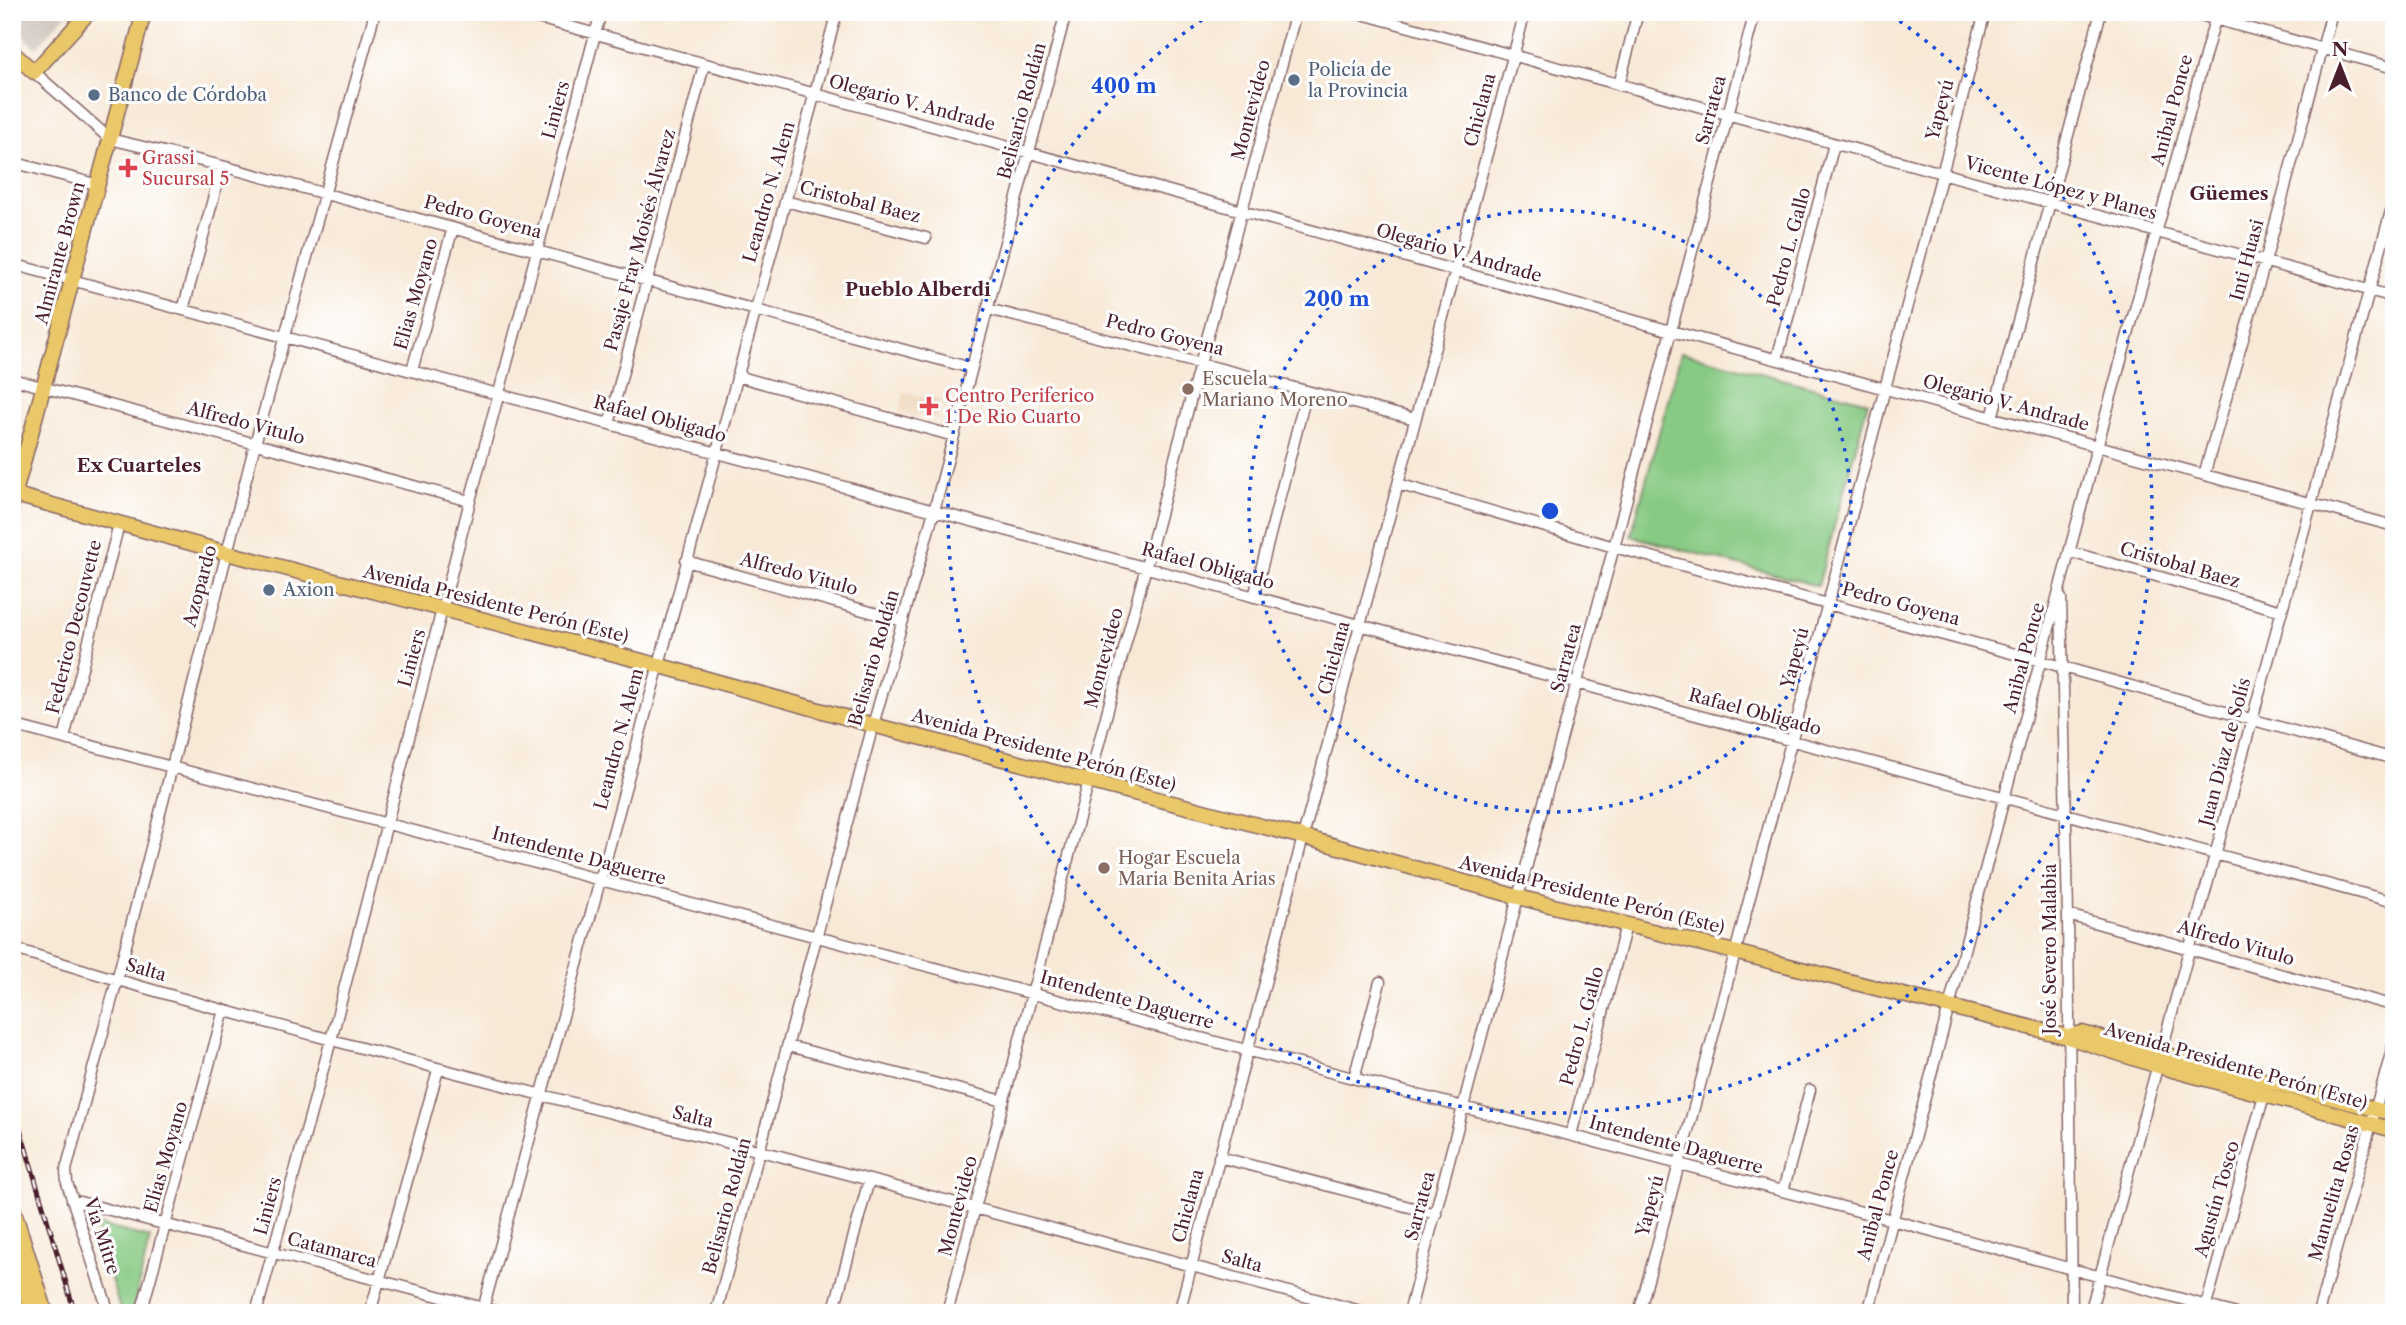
<svg xmlns="http://www.w3.org/2000/svg" width="2406" height="1325" viewBox="0 0 2406 1325" font-family="'Libre Caslon Text',serif">
	<style>
		.built { fill: #eed6bb }
		.industrial { fill: #ccc2b9 }
		.green { fill: #87ca83; stroke: #687457; stroke-width: 2 }
		.lines { fill: none; stroke-linecap: round; stroke-linejoin: round }
		.minor-casing { stroke: #876667; stroke-width: 13 }
		.major-casing { stroke: #876667; stroke-width: 17 }
		.minor { stroke: #fff; stroke-width: 10 }
		.major { stroke: #eac769; stroke-width: 14 }
		.rail-casing { stroke: #4a1f2b; stroke-width: 5 }
		.rail { stroke: #fff; stroke-width: 2.5; stroke-dasharray: 8; stroke-linecap: butt }
		.ring { fill: none; stroke: #1d4ed8; stroke-width: 3.5; stroke-dasharray: 3.5 7 }
		.service-dot { fill: #5c6f8a; stroke: #fff; stroke-width: 2.5 }
		.health-dot { fill: #e0444e; stroke: #fff; stroke-width: 2.5 }
		.education-dot { fill: #8d6e63; stroke: #fff; stroke-width: 2.5 }
		.labels { text-anchor: middle; dominant-baseline: central; stroke-width: 6; stroke-linejoin: round; paint-order: stroke }
		.service-label { font-size: 18px; fill: #4e5e75; stroke: #fff; text-anchor: start }
		.street-label { font-size: 18px; fill: #4a1f2b; stroke: #fff }
		.health-label { font-size: 18px; fill: #be3a42; stroke: #fff; text-anchor: start }
		.education-label { font-size: 18px; fill: #785e54; stroke: #fff; text-anchor: start }
		.neighbourhood-label { font-size: 19px; font-weight: bold; fill: #4a1f2b; stroke: #fff }
		.centre { fill: #1d4ed8; stroke: #fff; stroke-width: 3.5 }
		.ring-label { font-size: 21px; text-anchor: middle; font-weight: bold; fill: #1d4ed8; stroke: #fff; stroke-width: 6; stroke-linejoin: round; paint-order: stroke }
	</style>
	<rect width="100%" height="100%" fill="#fff"/>
	<filter id="ink" filterUnits="userSpaceOnUse"><feTurbulence type="fractalNoise" baseFrequency=".0143" numOctaves="2"/><feDisplacementMap in="SourceGraphic" scale="14" xChannelSelector="R" yChannelSelector="G"/><feConvolveMatrix kernelMatrix="1 2 1 2 8 2 1 2 1" color-interpolation-filters="sRGB"/></filter>
	<filter id="wash" filterUnits="userSpaceOnUse"><feTurbulence type="fractalNoise" baseFrequency=".00686" numOctaves="4" result="noise"/><feDisplacementMap in="SourceGraphic" scale="28" xChannelSelector="R" yChannelSelector="G"/><feGaussianBlur stdDeviation="1.57" result="paint"/><feColorMatrix in="noise" values="0 0 0 0 0 0 0 0 0 0 0 0 0 0 0 0 0 1.4 0 .05"/><feComposite in="paint" operator="in"/></filter>
	<g filter="url(#wash)">
		<rect width="100%" height="100%" fill="#f8e9d7"/>
		<path class="built" d="M904,392L921,397L922,394L941,399L936,418L918,414L916,418L899,413Z"/>
		<path class="industrial" d="M12,12H68L36,48L12,25Z"/>
		<path class="green" d="M1681,352L1868,402L1818,586L1631,536Z
			M95,1224L150,1238L132,1313H121Z"/>
	</g>
	<g filter="url(#ink)">
		<g class="lines">
			<g class="minor-casing">
				<path id="minor" d="M516,12L1242,211L1671,331L2394,526
					M1355,12L2394,297
					M2189,12L2394,68
					M34,72L110,139L222,166L971,368
					M1619,85L1638,12
					M12,162L99,185
					M785,201L926,238
					M12,264L2394,902
					M988,309L1415,419
					M183,310L222,166
					M1777,359L1834,144
					M412,370L453,228
					M737,376L954,436
					M12,379L470,501
					M1992,418L2101,12
					M609,424L704,65
					M2204,475L2265,262L2332,12
					M1398,484L1614,547L2041,661L2394,759
					M2070,552L2282,611
					M686,561L903,621
					M1254,597L1307,391
					M2061,598L2068,915L2072,1313
					M12,725L1892,1220L2233,1313
					M64,738L119,524
					M2068,915L2394,1006
					M12,948C260,1025 510,1087 761,1151C963,1204 1165,1259 1368,1313
					M788,1046L1004,1101
					M1354,1078L1380,982
					M1571,1135L1626,925
					M1219,1157L1436,1214
					M1783,1191L1810,1090
					M72,1200L503,1313
					M109,1313L67,1183L66,1170L117,980L255,444L375,12
					M141,1313L224,1010
					M256,1313L331,1040L470,501L601,12
					M370,1313L438,1070
					M482,1313L837,12
					M716,1313L873,725L934,511L1066,12
					M833,1313L869,1180
					M947,1313L1200,364L1296,12
					M1179,1313L1303,837L1525,12
					M1409,1313L1518,897L1614,547L1755,12
					M1639,1313C1756,880 1869,446 1985,12
					M1868,1313L2097,447L2217,12
					M2090,1313L2394,200
					M2204,1313L2264,1095
					M2318,1313L2394,1043"/>
			</g>
			<g class="major-casing">
				<path id="major" d="M12,52L34,72L89,12
					M12,494L227,553L657,665L873,725L1303,837L1518,897L2068,1037L2158,1066L2394,1130
					M12,504L144,12
					M2068,1037L2082,1033L2394,1114
					M12,1205L46,1313
					M12,1247L32,1313"/>
			</g>
			<use href="#minor" class="minor"/>
			<use href="#major" class="major"/>
			<g class="rail-casing">
				<path id="rail" d="M12,1102L75,1313"/>
			</g>
			<use href="#rail" class="rail"/>
		</g>
	</g>
	<g class="ring">
		<circle cx="1550" cy="511" r="301"/>
		<path d="M1891 15A602 602 0 1 1 1209 15"/>
	</g>
	<g class="service-dot">
		<circle cx="1294" cy="80" r="7"/>
		<circle cx="94" cy="95" r="7"/>
		<circle cx="269" cy="590" r="7"/>
	</g>
	<g class="health-dot">
		<path d="M124.5 157.5h7v7h7v7h-7v7h-7v-7h-7v-7h7z"/>
		<path d="M925.5 395.5h7v7h7v7h-7v7h-7v-7h-7v-7h7z"/>
	</g>
	<g class="education-dot">
		<circle cx="1188" cy="389" r="7"/>
		<circle cx="1104" cy="868" r="7"/>
	</g>
	<g class="labels">
		<g class="service-label">
			<text x="1308" y="70">Policía de<tspan x="1308" dy="21">la Provincia</tspan></text>
			<text x="108" y="95">Banco de Córdoba</text>
			<text x="283" y="590">Axion</text>
		</g>
		<g class="street-label">
			<text transform="translate(912 103) rotate(15)">Olegario V. Andrade</text>
			<text transform="translate(556 110) rotate(-75)">Liniers</text>
			<text transform="translate(1251 110) rotate(-75)">Montevideo</text>
			<text transform="translate(1480 110) rotate(-75)">Chiclana</text>
			<text transform="translate(1711 110) rotate(-75)">Sarratea</text>
			<text transform="translate(1940 110) rotate(-75)">Yapeyú</text>
			<text transform="translate(2172 110) rotate(-75)">Anibal Ponce</text>
			<text transform="translate(1022 111) rotate(-75)">Belisario Roldán</text>
			<text transform="translate(2061 188) rotate(15)">Vicente López y Planes</text>
			<text transform="translate(769 192) rotate(-74)">Leandro N. Alem</text>
			<text transform="translate(860 202) rotate(14)">Cristobal Baez</text>
			<text transform="translate(483 217) rotate(15)">Pedro Goyena</text>
			<text transform="translate(640 240) rotate(-75)">Pasaje Fray Moisés Álvarez</text>
			<text transform="translate(1789 247) rotate(-75)">Pedro L. Gallo</text>
			<text transform="translate(60 253) rotate(-75)">Almirante Brown</text>
			<text transform="translate(1459 253) rotate(16)">Olegario V. Andrade</text>
			<text transform="translate(2247 260) rotate(-75)">Inti Huasi</text>
			<text transform="translate(416 294) rotate(-74)">Elias Moyano</text>
			<text transform="translate(1165 335) rotate(14)">Pedro Goyena</text>
			<text transform="translate(2006 403) rotate(15)">Olegario V. Andrade</text>
			<text transform="translate(660 419) rotate(15)">Rafael Obligado</text>
			<text transform="translate(246 423) rotate(15)">Alfredo Vitulo</text>
			<text transform="translate(2180 565) rotate(16)">Cristobal Baez</text>
			<text transform="translate(1208 566) rotate(15)">Rafael Obligado</text>
			<text transform="translate(799 574) rotate(15)">Alfredo Vitulo</text>
			<text transform="translate(200 586) rotate(-75)">Azopardo</text>
			<text transform="translate(496 604) rotate(14)">Avenida Presidente Perón (Este)</text>
			<text transform="translate(1901 604) rotate(15)">Pedro Goyena</text>
			<text transform="translate(74 627) rotate(-76)">Federico Decouvette</text>
			<text transform="translate(412 658) rotate(-75)">Liniers</text>
			<text transform="translate(874 658) rotate(-74)">Belisario Roldán</text>
			<text transform="translate(1104 658) rotate(-75)">Montevideo</text>
			<text transform="translate(1334 658) rotate(-75)">Chiclana</text>
			<text transform="translate(1566 658) rotate(-75)">Sarratea</text>
			<text transform="translate(1795 658) rotate(-75)">Yapeyú</text>
			<text transform="translate(2024 658) rotate(-75)">Anibal Ponce</text>
			<text transform="translate(1755 712) rotate(15)">Rafael Obligado</text>
			<text transform="translate(619 739) rotate(-75)">Leandro N. Alem</text>
			<text transform="translate(1044 750) rotate(15)">Avenida Presidente Perón (Este)</text>
			<text transform="translate(2225 752) rotate(-75)">Juan Díaz de Solís</text>
			<text transform="translate(579 856) rotate(15)">Intendente Daguerre</text>
			<text transform="translate(1592 895) rotate(14)">Avenida Presidente Perón (Este)</text>
			<text transform="translate(2236 943) rotate(16)">Alfredo Vitulo</text>
			<text transform="translate(2050 949) rotate(-90)">José Severo Malabia</text>
			<text transform="translate(146 970) rotate(16)">Salta</text>
			<text transform="translate(1127 1000) rotate(15)">Intendente Daguerre</text>
			<text transform="translate(1582 1026) rotate(-75)">Pedro L. Gallo</text>
			<text transform="translate(2236 1066) rotate(16)">Avenida Presidente Perón (Este)</text>
			<text transform="translate(693 1117) rotate(14)">Salta</text>
			<text transform="translate(1676 1145) rotate(15)">Intendente Daguerre</text>
			<text transform="translate(166 1157) rotate(-74)">Elías Moyano</text>
			<text transform="translate(2334 1193) rotate(-74)">Manuelita Rosas</text>
			<text transform="translate(2217 1199) rotate(-74)">Agustín Tosco</text>
			<text transform="translate(1878 1205) rotate(-75)">Anibal Ponce</text>
			<text transform="translate(268 1206) rotate(-75)">Liniers</text>
			<text transform="translate(727 1206) rotate(-75)">Belisario Roldán</text>
			<text transform="translate(958 1206) rotate(-75)">Montevideo</text>
			<text transform="translate(1188 1206) rotate(-75)">Chiclana</text>
			<text transform="translate(1420 1206) rotate(-75)">Sarratea</text>
			<text transform="translate(1650 1206) rotate(-75)">Yapeyú</text>
			<text transform="translate(102 1236) rotate(72)">Vía Mitre</text>
			<text transform="translate(332 1250) rotate(15)">Catamarca</text>
			<text transform="translate(1242 1261) rotate(15)">Salta</text>
		</g>
		<g class="health-label">
			<text x="142" y="158">Grassi<tspan x="142" dy="21">Sucursal 5</tspan></text>
			<text x="945" y="396">Centro Periferico<tspan x="945" dy="21">1 De Rio Cuarto</tspan></text>
		</g>
		<g class="education-label">
			<text x="1202" y="379">Escuela<tspan x="1202" dy="21">Mariano Moreno</tspan></text>
			<text x="1118" y="858">Hogar Escuela<tspan x="1118" dy="21">Maria Benita Arias</tspan></text>
		</g>
		<g class="neighbourhood-label">
			<text x="2229" y="193">Güemes</text>
			<text x="918" y="289">Pueblo Alberdi</text>
			<text x="139" y="465">Ex Cuarteles</text>
		</g>
	</g>
	<circle cx="1550" cy="511" r="10" class="centre"/>
	<g class="ring-label">
		<text x="1124" y="93">400 m</text>
		<text x="1337" y="306">200 m</text>
	</g>
	<rect width="2406" height="1325" fill="none" stroke="#fff" stroke-width="42"/>
	<g transform="translate(2340 66)" stroke="#ffffff" stroke-width="5" paint-order="stroke">
	<path d="M0-5L12 26L0 18L-12 26Z" fill="#4a1f2b"/>
	<text y="-10" font-size="19" font-weight="bold" text-anchor="middle" fill="#4a1f2b">N</text>
	</g>
</svg>
